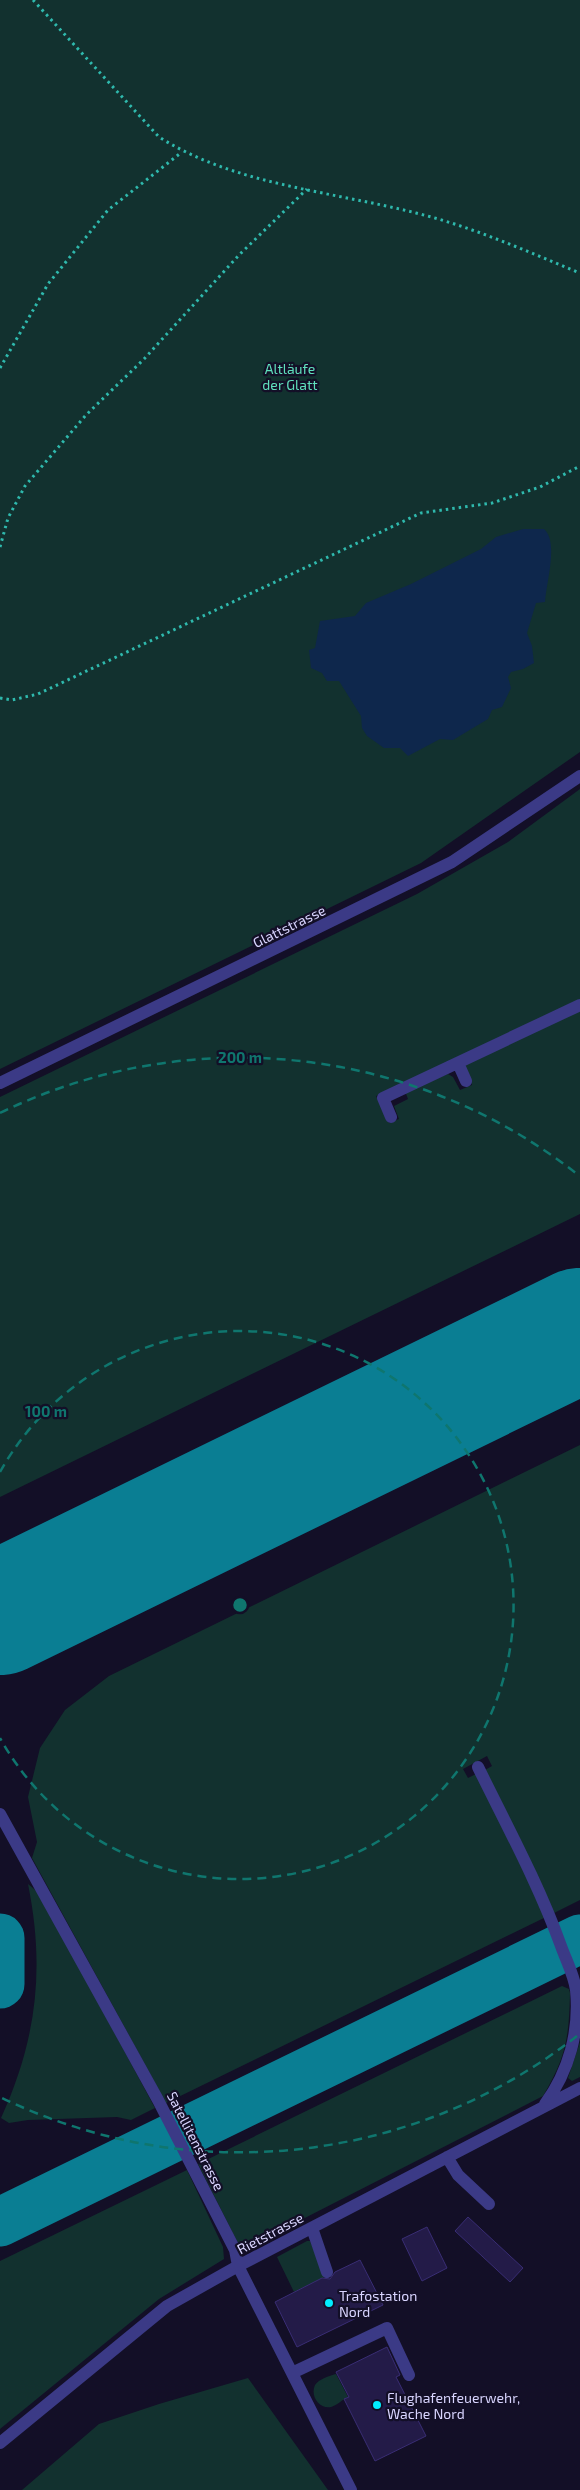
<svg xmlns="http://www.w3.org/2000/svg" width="580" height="2490" viewBox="0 0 580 2490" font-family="'Exo 2',sans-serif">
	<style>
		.green { fill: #12312f }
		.water { fill: #0e274c }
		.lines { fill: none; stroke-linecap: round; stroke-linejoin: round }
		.taxiway { stroke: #0a7e93; stroke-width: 49 }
		.runway { stroke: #0a7e93; stroke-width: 124 }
		.building { fill: #231b48; stroke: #392d74 }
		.path { stroke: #2fb9ad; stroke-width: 3; stroke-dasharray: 2.5 4; stroke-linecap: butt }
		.minor { stroke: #3b3a86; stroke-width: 12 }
		.ring { fill: none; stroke: #0f766e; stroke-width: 2.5; stroke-dasharray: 9 6 }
		.poi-dot { fill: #01edff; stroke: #130f27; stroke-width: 2 }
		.labels { text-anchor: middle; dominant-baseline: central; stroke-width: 4.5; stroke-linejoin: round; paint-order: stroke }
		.park-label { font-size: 14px; fill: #60e0bd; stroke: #130f27 }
		.street-label { font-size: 14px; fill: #d9d5ff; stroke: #130f27 }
		.poi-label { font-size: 14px; fill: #d9d5ff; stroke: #130f27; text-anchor: start }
		.centre { fill: #0f766e; stroke: #130f27; stroke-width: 2.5 }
		.ring-label { font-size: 15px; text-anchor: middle; font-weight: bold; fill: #0f766e; stroke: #130f27; stroke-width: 4.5; stroke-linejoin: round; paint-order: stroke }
	</style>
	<rect width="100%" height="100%" fill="#130f27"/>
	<path class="green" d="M0,0H580V752L421,863L0,1069Z
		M580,789V1001L376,1096L389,1123L399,1119L394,1106L408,1099L405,1091L448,1074L453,1077L460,1090L472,1085L466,1071V1064L580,1009V1214L0,1497V1097L417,894L508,842Z
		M580,1445V1900L554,1913L485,1770L492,1766L487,1756L463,1769L468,1778L476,1774L546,1917L166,2103L32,1858L37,1842L28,1797L40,1748L65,1710L109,1676Z
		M28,1884L39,1893L155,2108L131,2120L117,2117L28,2120L9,2123L1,2118C37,2039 45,1968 28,1884Z
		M562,1986L569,1989L570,1993C569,2038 566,2057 543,2096L246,2248L239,2245L198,2164Z
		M580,2042V2077L572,2081L568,2078Z
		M187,2170L223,2247L224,2259L159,2299L0,2429V2261Z
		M307,2241H310L325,2277L294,2292L277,2257Z
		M336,2374L348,2397C343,2399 336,2406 331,2407C319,2409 310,2396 315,2385C319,2379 329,2376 336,2374Z
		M248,2378L328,2490H22L99,2424L159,2404Z"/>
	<path class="water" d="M523,529H544C559,542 546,583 545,602L536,603L527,633L532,646L534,663L523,669L511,672L508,677L511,688L502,707L492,710L488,719L453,740L440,739L408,756L400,748H384L367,736L362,728L361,716L339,681H327L322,673L311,668L309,650L315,648L320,621L355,616L366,603L411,584L481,549L496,537Z"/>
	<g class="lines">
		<path class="taxiway" d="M0,1624L37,1595
			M0,1938V1984
			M0,2222L580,1939"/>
		<path class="runway" d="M0,1613L580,1330"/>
	</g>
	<path class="building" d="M468,2217L523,2268L510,2282L455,2231Z
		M427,2227L447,2268L422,2281L402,2239Z
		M360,2260L383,2305L297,2347L275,2302L322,2278L330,2279L335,2272Z
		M387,2347L400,2375L396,2377L426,2436L375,2461L344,2399L349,2397L336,2372Z"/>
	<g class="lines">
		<path class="path" d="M33,0L159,137C235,185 330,191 416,213C473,227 526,251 580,273
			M0,368L48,284L108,210L182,152
			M0,547L8,518L25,486L86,415L144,359L239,255L307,189
			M0,698L12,700L38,694L421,513L492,503L540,487L580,466"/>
		<path class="minor" d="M458,1063L466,1081
			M0,1083L452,862L580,776
			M391,1117L383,1098L580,1005
			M478,1767C507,1826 539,1885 561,1946C566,1960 574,1975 576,1990C580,2031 569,2071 545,2104
			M0,1814L158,2100L235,2250L238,2266L351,2490
			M447,2157L458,2175L489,2204
			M312,2228L327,2272
			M292,2373L387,2328L409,2375
			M0,2443L167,2306L238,2266L580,2088"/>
	</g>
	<g class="ring">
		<path d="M0 1472A274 274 0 1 1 0 1738"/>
		<path d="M577 2036A547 547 0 0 1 0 2097M0 1113A547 547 0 0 1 577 1174"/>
	</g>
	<g class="poi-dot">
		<circle cx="329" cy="2303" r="5"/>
		<circle cx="377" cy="2405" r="5"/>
	</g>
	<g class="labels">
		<g class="park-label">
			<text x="290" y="368">Altläufe<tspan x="290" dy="16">der Glatt</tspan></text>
		</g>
		<g class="street-label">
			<text transform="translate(289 926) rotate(-26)">Glattstrasse</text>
			<text transform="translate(196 2141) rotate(63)">Satellitenstrasse</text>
			<text transform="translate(270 2233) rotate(-28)">Rietstrasse</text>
		</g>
		<g class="poi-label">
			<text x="339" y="2295">Trafostation<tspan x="339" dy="16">Nord</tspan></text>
			<text x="387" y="2397">Flughafenfeuerwehr,<tspan x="387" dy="16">Wache Nord</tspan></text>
		</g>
	</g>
	<circle cx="240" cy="1605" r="8" class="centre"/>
	<g class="ring-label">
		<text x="240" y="1063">200 m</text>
		<text x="46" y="1417">100 m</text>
	</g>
</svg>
